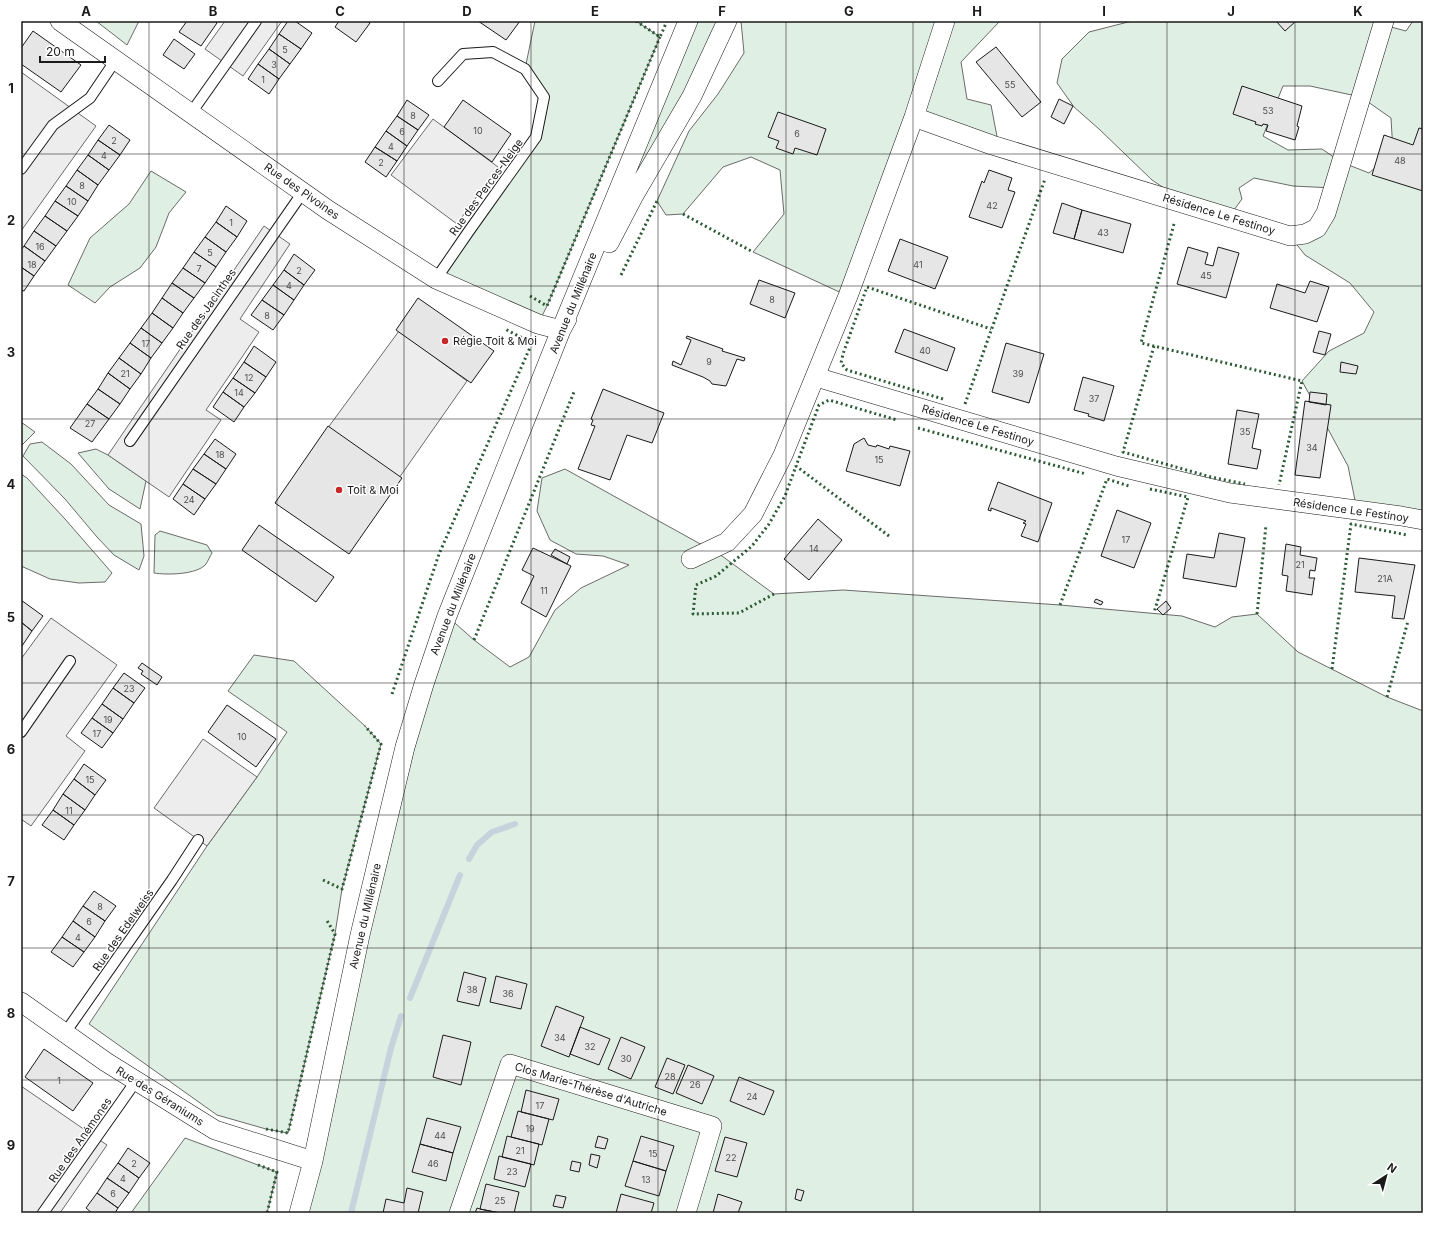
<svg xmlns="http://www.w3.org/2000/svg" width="1444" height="1234" viewBox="0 0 1444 1234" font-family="Inter,sans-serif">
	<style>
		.green { fill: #e0efe3; stroke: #6a6a6a; fill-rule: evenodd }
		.parking { fill: #ededed; stroke: #6a6a6a }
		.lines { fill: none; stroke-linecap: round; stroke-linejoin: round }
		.stream { stroke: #c6d2dc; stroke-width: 6 }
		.building { fill: #e6e6e6; stroke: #1a1a1a }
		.service-casing { stroke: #1a1a1a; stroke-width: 12 }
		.minor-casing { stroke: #1a1a1a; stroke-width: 20 }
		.service { stroke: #fff; stroke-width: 10 }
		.minor { stroke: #fff; stroke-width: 19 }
		.hedge { stroke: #2b5a34; stroke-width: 3; stroke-dasharray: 2 3; stroke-linecap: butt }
		.grid { fill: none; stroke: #1a1a1a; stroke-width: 1; stroke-opacity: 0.55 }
		.poi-dot { fill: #c62828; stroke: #fff; stroke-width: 1.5 }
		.labels { text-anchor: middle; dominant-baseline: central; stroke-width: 3; stroke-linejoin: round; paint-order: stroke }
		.number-label { font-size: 9px; fill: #4d4d4d }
		.street-label { font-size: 11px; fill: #1a1a1a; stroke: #fff }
		.poi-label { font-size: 11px; fill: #1a1a1a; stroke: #fff; text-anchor: start }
		.neatline { fill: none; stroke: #1a1a1a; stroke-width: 1.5 }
		.grid-label { font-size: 13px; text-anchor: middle; font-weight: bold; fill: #1a1a1a }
	</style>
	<rect width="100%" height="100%" fill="#fff"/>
	<path class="green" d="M96,21H139L127,45Z
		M535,21H636L660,37L547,306L538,324L436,279L536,137L544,97L525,69Z
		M688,21H727L561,330Z
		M741,21H1000L961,62L967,99L991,105L999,147L914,117L848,296L753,252L784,214L780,170L751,157L723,167L683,214L666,215L657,201L689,131L718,94L744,53Z
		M1132,21H1381L1383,25L1406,31L1413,21H1423V521L1357,510L1348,466L1302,381L1329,351L1364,333L1374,312L1350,283L1305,255L1290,236L1305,234L1333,188L1293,186L1254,178L1239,188L1242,199L1229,217L1188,204L1152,180L1099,129L1074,107L1057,83L1062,59L1089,32ZM1283,86H1310L1361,97L1391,118L1393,152L1369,173L1341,162L1322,149L1288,150L1263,136Z
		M151,171L186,192L169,213L156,247L140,268L110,287L95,303L68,285L90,238L129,204Z
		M21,422L35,432L21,446Z
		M42,442L71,464L109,505L141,524L144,556L139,570L114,555L97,537L65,499L23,456L30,444Z
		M96,449L108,455L146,481L140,509L109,489L78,453Z
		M565,469L722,556L774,594L843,590L1060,605L1182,616L1215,627L1232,617L1257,614L1298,652L1387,697L1423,711V1213H299L447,616L474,640L510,667L529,657L555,610L581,588L629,565L603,556L576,554L550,540L537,511L542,478Z
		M21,474L27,478L65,519L112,573L105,582L79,583L50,579L21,566Z
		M160,531L207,545L212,553C210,556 208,561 206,564C197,575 166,575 154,573L155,535Z
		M254,655L294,661L365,726L381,744L342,889L335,934L288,1133L266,1129L217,1115L89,1024L207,846L257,777L287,732L228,691Z
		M185,1138L277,1172L267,1213H131Z"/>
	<path class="parking" d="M225,21H282L243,76L205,49Z
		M21,72L96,126L21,231Z
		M433,119L498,167L457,224L391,175Z
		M264,226L290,244L240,319L259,332L206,410L221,420L169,497L108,455Z
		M399,331L467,381L399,478L327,429Z
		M51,618L117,665L66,736L85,751L31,826L21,819V659Z
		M203,739L257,777L207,846L154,808Z
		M21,1086L107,1145L60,1213H21Z"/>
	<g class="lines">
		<path class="stream" d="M469,859L477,845L492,832L515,824
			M410,998L460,875
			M351,1213L391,1048L401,1016"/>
	</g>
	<path class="building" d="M187,21H215L217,23L201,46L179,32Z
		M288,21H295L312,33L301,49L279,34Z
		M339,21H367L370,23L356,42L335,27Z
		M478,21H520L506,40Z
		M1276,21H1296L1285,31Z
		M33,31L81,65L61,92L21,64V48Z
		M279,34L301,49L290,64L269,49Z
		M174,39L195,54L184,69L163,55Z
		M996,47L1041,102L1022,117L976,62Z
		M269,49L290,64L279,79L258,64Z
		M258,64L279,79L269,94L248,79Z
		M1242,86L1302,106L1297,126L1299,127L1295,140L1266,131L1268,125L1263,124L1262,126L1255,124L1256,122L1233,114Z
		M1059,99L1073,106L1064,124L1051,117Z
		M407,100L429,115L418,130L397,116Z
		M463,100L511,134L492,162L444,127Z
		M778,112L826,129L817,155L795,148L793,154L776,148L779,141L768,137Z
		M397,116L418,130L407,146L386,131Z
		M109,125L130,140L120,155L98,140Z
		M1419,128L1423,129V191L1372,175L1384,135L1413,145Z
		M386,131L407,146L397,161L375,147Z
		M98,140L120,155L109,170L88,155Z
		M375,147L397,161L386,177L365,162Z
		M88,155L109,170L98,185L77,170Z
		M77,170L98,185L88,201L66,186Z
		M989,170L1012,178L1008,190L1015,192L1002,228L969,217L982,181L984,183Z
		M66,186L88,201L78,216L55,201Z
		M55,201L78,216L67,231L45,216Z
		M1062,203L1082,210L1074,239L1053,233Z
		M226,206L247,221L237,237L216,222Z
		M1082,210L1131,224L1123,253L1074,239Z
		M45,216L67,231L56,246L34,231Z
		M216,222L237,237L226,252L205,237Z
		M34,231L56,246L45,261L24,246Z
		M205,237L226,252L216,267L194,252Z
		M900,239L948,257L935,289L888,271Z
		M24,246L45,261L34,276L21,267V250Z
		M1188,247L1208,253L1205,264L1213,266L1218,247L1239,253L1226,298L1177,284Z
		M194,252L216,267L205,283L183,268Z
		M294,254L315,270L304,285L284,270Z
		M21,267L34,276L24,291L21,290Z
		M183,268L205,283L194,298L172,283Z
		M284,270L304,285L294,300L273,285Z
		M759,280L795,293L785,318L750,304Z
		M1310,281L1329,287L1317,322L1270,308L1277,284L1305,293Z
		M172,283L194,298L183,313L162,298Z
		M273,285L294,300L284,315L262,300Z
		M162,298L183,313L173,328L152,313Z
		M418,298L494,351L471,383L396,330Z
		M262,300L284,315L273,330L251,315Z
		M152,313L173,328L162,343L141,328Z
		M141,328L162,343L151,358L130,343Z
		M904,329L955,348L947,371L895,352Z
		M1319,331L1331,334L1325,355L1313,352Z
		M687,336L723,349L722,351L745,358L744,361L737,359L726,386L712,384L710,381L703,377L672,365L673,361L681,365L691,340L686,338Z
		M130,343L151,358L141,374L119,358Z
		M1006,343L1044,354L1029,403L992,392Z
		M254,346L276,362L266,377L244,362Z
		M119,358L141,374L130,389L108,373Z
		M244,362L266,377L255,393L233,378Z
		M1341,362L1358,366L1356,374L1340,372Z
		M108,373L130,389L120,404L98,389Z
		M1083,377L1114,386L1104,421L1088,416L1089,414L1074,410Z
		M233,378L255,393L244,407L223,392Z
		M98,389L120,404L109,419L87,404Z
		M603,389L664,413L652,443L627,435L610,480L578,469L595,426L591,425L593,420L591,419Z
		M223,392L244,407L234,422L213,407Z
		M1310,392L1327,394L1326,405L1309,402Z
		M1305,401L1331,405L1320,478L1295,475Z
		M87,404L109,419L92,442L70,428Z
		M1237,410L1259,414L1252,448L1261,450L1257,469L1228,464Z
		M328,426L402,478L349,554L275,503Z
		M864,438L868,445L876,447L877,445L889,449L890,446L910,451L900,486L846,471L854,444Z
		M215,439L236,454L226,469L204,454Z
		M204,454L226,469L216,484L193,469Z
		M193,469L216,484L205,499L183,484Z
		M998,482L1052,503L1038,542L1021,536L1026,524L1023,523L1026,521L991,508V511L988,510Z
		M183,484L205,499L194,515L173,499Z
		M1117,510L1151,523L1134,568L1101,556Z
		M818,519L842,540L809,580L784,559Z
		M259,525L334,577L316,602L242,550Z
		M1219,533L1245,538L1236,587L1183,578L1187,554L1214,558Z
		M1286,544L1301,547L1300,555L1317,558L1315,571L1310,570L1309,578H1315L1314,580L1312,595L1286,591L1288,576L1282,575Z
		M533,548L571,566L546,617L521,603L534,576L522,570Z
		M555,549L570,557L567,564L551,555Z
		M1359,558L1415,565L1404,619L1392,618L1395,596L1355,592Z
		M1096,599L1103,602L1101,605L1094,602Z
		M21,600L43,616L32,631L21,622Z
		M1166,601L1171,608L1163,615L1157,609Z
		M21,622L32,631L22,646L21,645Z
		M142,663L162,677L157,685L141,674L143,671L138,668Z
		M124,673L145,688L134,703L113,688Z
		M113,688L134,703L123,719L102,704Z
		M102,704L123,719L113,733L92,718Z
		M227,705L276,739L256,767L208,732Z
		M92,718L113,733L102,748L81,733Z
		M84,764L106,780L95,795L74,779Z
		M74,779L95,795L85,810L63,794Z
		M63,794L85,810L74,825L53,810Z
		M53,810L74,825L64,840L42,825Z
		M94,891L116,906L105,921L83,906Z
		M83,906L105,921L95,937L73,921Z
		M73,921L95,937L84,952L62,937Z
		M62,937L84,952L73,967L51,952Z
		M464,972L486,978L479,1006L457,1001Z
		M496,976L527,984L521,1009L490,1002Z
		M556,1006L584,1017L569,1057L541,1046Z
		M580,1027L610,1039L599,1065L570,1054Z
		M443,1035L471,1042L461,1085L433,1077Z
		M621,1037L645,1047L631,1079L608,1069Z
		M44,1049L93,1083L73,1111L25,1077Z
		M667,1058L685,1065L673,1094L655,1087Z
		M688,1065L714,1076L702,1104L676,1093Z
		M739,1077L774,1091L764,1115L730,1101Z
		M526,1090L559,1099L553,1120L521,1112Z
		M518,1111L549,1119L542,1145L511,1137Z
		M427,1118L461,1127L453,1153L420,1144Z
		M507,1136L539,1144L534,1165L502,1157Z
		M598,1136L608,1139L605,1149L595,1147Z
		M641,1136L674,1146L666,1171L633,1161Z
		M725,1137L747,1143L737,1177L715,1171Z
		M420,1144L453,1153L446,1181L412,1172Z
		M128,1148L150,1163L139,1178L118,1163Z
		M591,1154L600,1156L597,1168L589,1165Z
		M499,1156L531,1164L525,1187L494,1179Z
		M572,1161L581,1163L579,1172L570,1170Z
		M633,1161L666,1171L659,1196L625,1186Z
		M118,1163L139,1178L129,1193L107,1178Z
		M107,1178L129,1193L118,1208L97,1193Z
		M486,1184L519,1192L514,1213H500L480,1209Z
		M407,1188L423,1192L418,1213H383L386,1199L404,1203Z
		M797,1189L804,1191L801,1201L795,1199Z
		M97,1193L118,1208L115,1213H92L86,1208Z
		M621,1194L654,1203L651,1213H616Z
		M718,1194L742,1202L738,1213H713Z
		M556,1195L566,1197L563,1208L553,1206Z
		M477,1208L480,1209L500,1213H475Z"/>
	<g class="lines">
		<g class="service-casing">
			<path id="service" d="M191,113L256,21
				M21,169L53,125L90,98L115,61
				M436,279L469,231L536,137L544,97L525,69L493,52L463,54L438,81
				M130,441L303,192
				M21,732L70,661
				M65,1033L172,880L198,840
				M43,1213L136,1081"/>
		</g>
		<g class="minor-casing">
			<path id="minor" d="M60,21L328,210L436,279L538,324L561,330L567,319
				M914,117L992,145L1290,236L1305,234L1317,228L1326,213L1384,21
				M609,243L633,197L692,96L727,21
				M816,377L1116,466L1230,493L1401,516L1423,520
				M691,559L727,542L753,514L783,455L848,296L914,117L945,21
				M21,1002L106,1062L215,1130L313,1161
				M299,1213L313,1161L360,935L405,747L424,684L447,616L561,330L688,21
				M459,1213L510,1064L712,1126L686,1213"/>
		</g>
		<use href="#service" class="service"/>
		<use href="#minor" class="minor"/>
		<path class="hedge" d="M636,21L660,37L667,21
			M683,214L753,252
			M1174,224L1141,343L1302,381L1279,485
			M621,275L657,201
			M530,296L547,306L660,37
			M1154,346L1123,452L1211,477L1245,484
			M943,399L847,370L841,363L843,354L867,287L991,329
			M965,404L1045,179
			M918,428L1086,474
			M1150,489L1188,497L1154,613
			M889,536L796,466L819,405L829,400L897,420
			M774,594L739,613L693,614L696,585L716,576L752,546L769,524L785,496L796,466
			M1060,605L1107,479L1129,486
			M1257,614L1266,525
			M474,640L574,392
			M1332,669L1351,524L1407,535
			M392,694L439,554L532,343L505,329
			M1387,697L1408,621
			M323,880L342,889L381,744L365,726
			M266,1129L288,1133L335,934L326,919
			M258,1165L277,1172L267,1213"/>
	</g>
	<path class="grid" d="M149,21V1213M277,21V1213M404,21V1213M531,21V1213M658,21V1213M786,21V1213M913,21V1213M1040,21V1213M1167,21V1213M1295,21V1213M21,154H1423M21,286H1423M21,419H1423M21,551H1423M21,683H1423M21,815H1423M21,948H1423M21,1080H1423"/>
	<g class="poi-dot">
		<circle cx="445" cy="341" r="4"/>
		<circle cx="339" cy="490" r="4"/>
	</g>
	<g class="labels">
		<g class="number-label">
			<text x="285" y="49">5</text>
			<text x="274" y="64">3</text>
			<text x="263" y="79">1</text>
			<text x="1010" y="84">55</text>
			<text x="1268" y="110">53</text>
			<text x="413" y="115">8</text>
			<text x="478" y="130">10</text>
			<text x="402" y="131">6</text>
			<text x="797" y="133">6</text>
			<text x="114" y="140">2</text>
			<text x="391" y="146">4</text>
			<text x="104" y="155">4</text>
			<text x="1400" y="160">48</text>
			<text x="381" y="162">2</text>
			<text x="82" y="185">8</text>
			<text x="72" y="201">10</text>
			<text x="992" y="205">42</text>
			<text x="231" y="222">1</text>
			<text x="1103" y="232">43</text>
			<text x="40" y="246">16</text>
			<text x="210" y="252">5</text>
			<text x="32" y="264">18</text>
			<text x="918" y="264">41</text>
			<text x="199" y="268">7</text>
			<text x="299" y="270">2</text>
			<text x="1206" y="275">45</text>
			<text x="289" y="285">4</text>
			<text x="772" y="299">8</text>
			<text x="267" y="315">8</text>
			<text x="146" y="343">17</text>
			<text x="925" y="350">40</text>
			<text x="709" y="361">9</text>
			<text x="125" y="373">21</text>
			<text x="1018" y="373">39</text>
			<text x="249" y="377">12</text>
			<text x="239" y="392">14</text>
			<text x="1094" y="398">37</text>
			<text x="90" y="423">27</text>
			<text x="1245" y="431">35</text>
			<text x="1312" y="447">34</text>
			<text x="220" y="454">18</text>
			<text x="879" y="459">15</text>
			<text x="189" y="499">24</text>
			<text x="1126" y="539">17</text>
			<text x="814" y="548">14</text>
			<text x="1300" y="564">21</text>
			<text x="1385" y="578">21A</text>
			<text x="544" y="590">11</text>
			<text x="129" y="688">23</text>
			<text x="108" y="719">19</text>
			<text x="97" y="733">17</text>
			<text x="242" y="736">10</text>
			<text x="90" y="779">15</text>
			<text x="69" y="810">11</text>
			<text x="100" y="906">8</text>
			<text x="89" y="921">6</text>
			<text x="78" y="937">4</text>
			<text x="472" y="989">38</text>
			<text x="508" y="993">36</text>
			<text x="560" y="1037">34</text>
			<text x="590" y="1046">32</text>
			<text x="626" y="1058">30</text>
			<text x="670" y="1076">28</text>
			<text x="59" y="1080">1</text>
			<text x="695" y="1084">26</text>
			<text x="752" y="1096">24</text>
			<text x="540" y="1105">17</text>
			<text x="530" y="1128">19</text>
			<text x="440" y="1135">44</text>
			<text x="520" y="1150">21</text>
			<text x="653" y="1153">15</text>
			<text x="731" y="1157">22</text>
			<text x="134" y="1163">2</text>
			<text x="433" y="1163">46</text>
			<text x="512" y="1171">23</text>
			<text x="123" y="1178">4</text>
			<text x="646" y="1179">13</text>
			<text x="113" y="1193">6</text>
			<text x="500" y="1200">25</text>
		</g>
		<g class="street-label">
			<text transform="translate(486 187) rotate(-54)">Rue des Perces-Neige</text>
			<text transform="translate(302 191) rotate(35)">Rue des Pivoines</text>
			<text transform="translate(1219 214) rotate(17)">Résidence Le Festinoy</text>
			<text transform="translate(573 303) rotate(-68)">Avenue du Millénaire</text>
			<text transform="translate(206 309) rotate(-55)">Rue des Jacinthes</text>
			<text transform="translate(978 425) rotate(17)">Résidence Le Festinoy</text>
			<text transform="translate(1351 510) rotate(8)">Résidence Le Festinoy</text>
			<text transform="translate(453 604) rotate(-69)">Avenue du Millénaire</text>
			<text transform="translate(365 916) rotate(-77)">Avenue du Millénaire</text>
			<text transform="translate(123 930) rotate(-55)">Rue des Edelweiss</text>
			<text transform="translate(591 1089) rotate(17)">Clos Marie-Thérèse d'Autriche</text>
			<text transform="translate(160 1096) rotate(32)">Rue des Géraniums</text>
			<text transform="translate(80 1140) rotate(-55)">Rue des Anémones</text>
		</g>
		<g class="poi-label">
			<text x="453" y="341">Régie Toit &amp; Moi</text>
			<text x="347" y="490">Toit &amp; Moi</text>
		</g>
	</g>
	<rect width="1444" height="1234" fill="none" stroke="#ffffff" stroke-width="44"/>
	<g transform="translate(1386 1176) rotate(36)" stroke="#ffffff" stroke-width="3" paint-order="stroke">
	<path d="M0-3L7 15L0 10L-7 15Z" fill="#1a1a1a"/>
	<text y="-6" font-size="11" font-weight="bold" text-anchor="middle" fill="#1a1a1a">N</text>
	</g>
	<path d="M40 56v6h65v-6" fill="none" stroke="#1a1a1a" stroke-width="2"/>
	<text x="46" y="56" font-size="12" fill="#1a1a1a" stroke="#ffffff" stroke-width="3" paint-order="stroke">20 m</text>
	<rect x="22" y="22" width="1400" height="1190" class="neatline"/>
	<g class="grid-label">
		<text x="86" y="16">A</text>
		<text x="213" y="16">B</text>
		<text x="340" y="16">C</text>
		<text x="467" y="16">D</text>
		<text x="595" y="16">E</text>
		<text x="722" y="16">F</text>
		<text x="849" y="16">G</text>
		<text x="977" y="16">H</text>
		<text x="1104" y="16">I</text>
		<text x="1231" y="16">J</text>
		<text x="1358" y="16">K</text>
		<text x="11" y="93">1</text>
		<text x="11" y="225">2</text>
		<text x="11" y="357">3</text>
		<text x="11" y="489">4</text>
		<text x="11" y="622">5</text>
		<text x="11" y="754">6</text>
		<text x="11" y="886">7</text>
		<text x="11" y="1018">8</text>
		<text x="11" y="1150">9</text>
	</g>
</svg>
